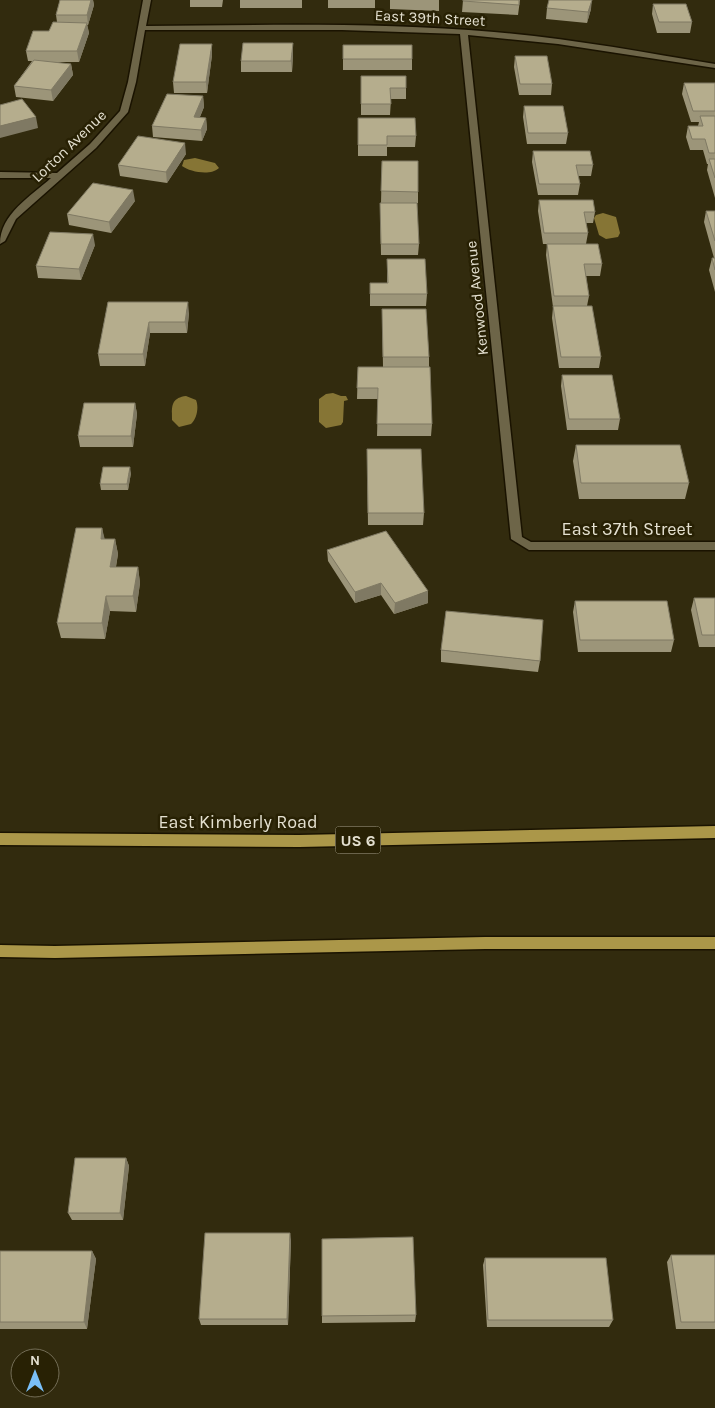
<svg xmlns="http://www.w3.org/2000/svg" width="715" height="1408" viewBox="0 0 715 1408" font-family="Karla,sans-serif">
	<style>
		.water { fill: #867535 }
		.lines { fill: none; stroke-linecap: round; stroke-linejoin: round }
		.street-casing { stroke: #1a1300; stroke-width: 3 }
		.primary-casing { stroke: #1a1300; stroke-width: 3 }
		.street { fill: #6d6548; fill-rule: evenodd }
		.primary { fill: #ab9749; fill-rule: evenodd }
		.wall { fill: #9c9579 }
		.shaded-wall { fill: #7f7963 }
		.building { fill: #b5ad8d; stroke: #7f7963 }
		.labels { text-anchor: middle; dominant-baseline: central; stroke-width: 5; stroke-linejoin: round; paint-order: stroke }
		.far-street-label { font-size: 15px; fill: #e4e0d0; stroke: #282104 }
		.shield { fill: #282104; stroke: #aca793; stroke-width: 1 }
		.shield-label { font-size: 16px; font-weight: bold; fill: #e4e0d0 }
		.street-label { font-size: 18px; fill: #e4e0d0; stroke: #282104 }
	</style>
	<rect width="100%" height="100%" fill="#322b0e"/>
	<path class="water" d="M195,158L215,163L219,168C211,176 190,172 182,166L184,160Z
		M603,213L616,217L620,233L618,237L606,239L599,235L594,218L596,215Z
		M333,393L341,396H346L348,400L344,401L343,422L341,425L326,428L319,422V399L326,394Z
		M186,396L196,400C199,407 197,419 191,424L179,427L172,420C172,408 170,398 186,396Z"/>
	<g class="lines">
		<g class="street-casing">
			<path id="street" d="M143,0H151L146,26C262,25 378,22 494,32C568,38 642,52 715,64V68L558,44L468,35L522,537L531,542H715V550H529L511,539L460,34L342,30H145L136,82L128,112L96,148L16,219L5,241L0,244C0,214 31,196 51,178H0V172L57,173L90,144L120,111L128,82Z"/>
		</g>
		<g class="primary-casing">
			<path id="primary" d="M715,826V838L299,847L0,845V833L299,835Z
				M485,937H715V949H485L55,958L0,957V945L55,946Z"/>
		</g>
		<use href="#street" class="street"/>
		<use href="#primary" class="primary"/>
	</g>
	<path class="wall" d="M60,0H93L94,5L88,25H87L89,33L79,62H52L71,64L73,75L53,101L16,97L14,86L32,61H28L26,51L49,31L57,22L56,15Z
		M190,0H223L222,7H190Z
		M240,0H302V8H240Z
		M328,0H375V8H328Z
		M390,0H439V11L390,9Z
		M463,0H520L518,15L462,12Z
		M653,4L692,22L690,33H657L652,14Z
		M547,8L591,9L587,23L546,19Z
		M343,45L412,59V70H343Z
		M293,54L292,72H241V61Z
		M212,55L207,93H174L173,82Z
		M515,56L552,84L551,95H519L514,67Z
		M361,76L406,88V99H391L390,115H361Z
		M684,83H715V198L707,170L708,164H707L703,150H690L686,137L688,126H698L699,122H691L682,94Z
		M203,96L204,107L200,117L206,118L207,129L202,141L153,137L152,126Z
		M524,106L568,133L566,144H527L523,117Z
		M358,118L416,136L415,147H387V156H358Z
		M533,151L593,165L591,176H578L580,184L578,195H538L532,162Z
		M186,154L167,183L120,176L118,165Z
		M382,161L418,192V203H381Z
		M539,200L595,212L593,223H586L588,233L586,244L602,264L600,276H586L589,296L587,306L601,357L599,368H559L552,318L553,307L546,255L547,244H543L538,211Z
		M135,201L111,233L69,225L67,214Z
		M380,203L419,244L418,255H381Z
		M706,211H715V258H714L704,222Z
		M95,245L81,280L38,278L36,266Z
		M712,258H715V292L709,270Z
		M387,259L427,294L426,306H370V283H387Z
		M108,302L189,313L187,333H150L145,366H100L98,354Z
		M382,309L429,357V367L432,424L431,436H377L378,399H357L358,367H383Z
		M562,375L620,419L618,430H567L561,386Z
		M135,403L137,414L133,447H80L78,436Z
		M576,445L689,483L685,499H579L573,461Z
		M367,449L424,513L423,525H368Z
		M131,473L128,490H101L100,484Z
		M102,528L104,539H115L118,554L116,567H138L140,583L136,612L110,611L105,639L61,638L57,623Z
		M327,550L428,603L394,614L381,595L355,603L328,561Z
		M694,598H715V647H699L691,610Z
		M575,601L674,640L671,652H578L573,612Z
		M441,650L540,661L538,672L441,662Z
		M126,1158L129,1166L123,1220H72L68,1213Z
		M291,1240L288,1325H201L199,1319Z
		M0,1251H92L96,1259L87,1329H0Z
		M671,1255H715V1329H676L667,1262Z
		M485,1258L613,1320L609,1327H487L483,1265Z
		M416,1315L415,1322L322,1323V1316Z"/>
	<path class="shaded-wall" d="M91,0H93L94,5L88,25L87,15Z
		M592,0L591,9L587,23L588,12Z
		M87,23L89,33L79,62L77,51Z
		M293,43V54L292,72L291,61Z
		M212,44V55L207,93L206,82Z
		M71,64L73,75L53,101L51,90Z
		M203,96L204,107L195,128L194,117Z
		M36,117L38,128L0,138V126Z
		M206,118L207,129L202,141L201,130Z
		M185,143L186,154L167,183L166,172Z
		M133,190L135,201L111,233L109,222Z
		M93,234L95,245L81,280L79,269Z
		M188,302L189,313L187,333L185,322Z
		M149,322L150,333L145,366L143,354Z
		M135,403L137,414L133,447L131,436Z
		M130,467L131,473L128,490L127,484Z
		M102,528L106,544L101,539Z
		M115,539L118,554L113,583L110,567Z
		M138,567L140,583L136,612L133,596Z
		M381,583V595L355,603V592Z
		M428,591V603L394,614L395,603Z
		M106,596L110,611L105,639L102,623Z
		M126,1158L129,1166L123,1220L120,1213Z
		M290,1233L291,1240L288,1325L287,1319Z
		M92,1251L96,1259L87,1329L84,1322Z"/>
	<path class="building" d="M60,0H91L87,15H56Z
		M463,0H519V5L463,1Z
		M549,0H592L588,12L547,8Z
		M653,4H686L692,22H659Z
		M53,22L87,23L77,51H26L33,31H49Z
		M243,43H293L291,61H241Z
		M180,44H212L206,82H173Z
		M343,45H412V59H343Z
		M515,56H547L552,84H520Z
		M34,60L71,64L51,90L14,86Z
		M361,76H406V88H390L391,104H361Z
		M684,83H715V111H693Z
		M167,94L203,96L194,117L206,118L201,130L152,126Z
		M22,99L36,117L0,126V105Z
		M524,106H563L568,133H528Z
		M700,116H715V153H709L705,139H692L688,126H703Z
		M358,118H415L416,136H387V145H358Z
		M138,136L185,143L166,172L118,165Z
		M533,151H590L593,165H576L580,184H539Z
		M709,159H715V178Z
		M382,161H418V192L381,191Z
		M93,183L133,190L109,222L67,214Z
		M539,200H593L595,212H584L588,233H544Z
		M380,203H417L419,244H381Z
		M706,211H715V241Z
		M50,232L93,234L79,269L36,266Z
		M547,244H598L602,264H584L589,296H554Z
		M712,258H715V270Z
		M387,259H425L427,294H370V283H388Z
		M108,302H188L185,322H149L143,354H98Z
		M553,306H592L601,357H561Z
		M382,309H426L429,357H383Z
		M358,367H430L432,424H377L378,388H357Z
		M562,375H612L620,419H569Z
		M84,403H135L131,436H78Z
		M576,445H680L689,483H581Z
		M367,449H421L424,513H368Z
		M103,467H130L127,484H100Z
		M76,528H102L101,539H115L110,567H138L133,596H106L102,623H57Z
		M386,531L428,591L395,603L381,583L355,592L327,550Z
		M694,598H715V635H702Z
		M575,601H667L674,640H580Z
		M446,611L543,620L540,661L441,650Z
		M75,1158H126L120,1213H68Z
		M205,1233H290L287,1319H199Z
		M413,1237L416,1315L322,1316V1239Z
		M0,1251H92L84,1322H0Z
		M671,1255H715V1322H681Z
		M485,1258H606L613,1320H488Z"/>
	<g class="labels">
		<g class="far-street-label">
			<text transform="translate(430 18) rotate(3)">East 39th Street</text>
			<text transform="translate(69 146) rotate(-44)">Lorton Avenue</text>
			<text transform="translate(477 298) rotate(-96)">Kenwood Avenue</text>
		</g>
		<rect class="shield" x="335.5" y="826.5" width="45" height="27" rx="4"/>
		<g class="shield-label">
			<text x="358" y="840">US 6</text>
		</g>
		<g class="street-label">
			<text x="627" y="529">East 37th Street</text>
			<text x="238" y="822">East Kimberly Road</text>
		</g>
	</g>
	<g transform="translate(35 1373)"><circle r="24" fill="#282104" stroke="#736d56"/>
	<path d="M0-4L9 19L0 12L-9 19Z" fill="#7abff8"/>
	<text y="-8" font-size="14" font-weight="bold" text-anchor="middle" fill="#e4e0d0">N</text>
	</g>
</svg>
